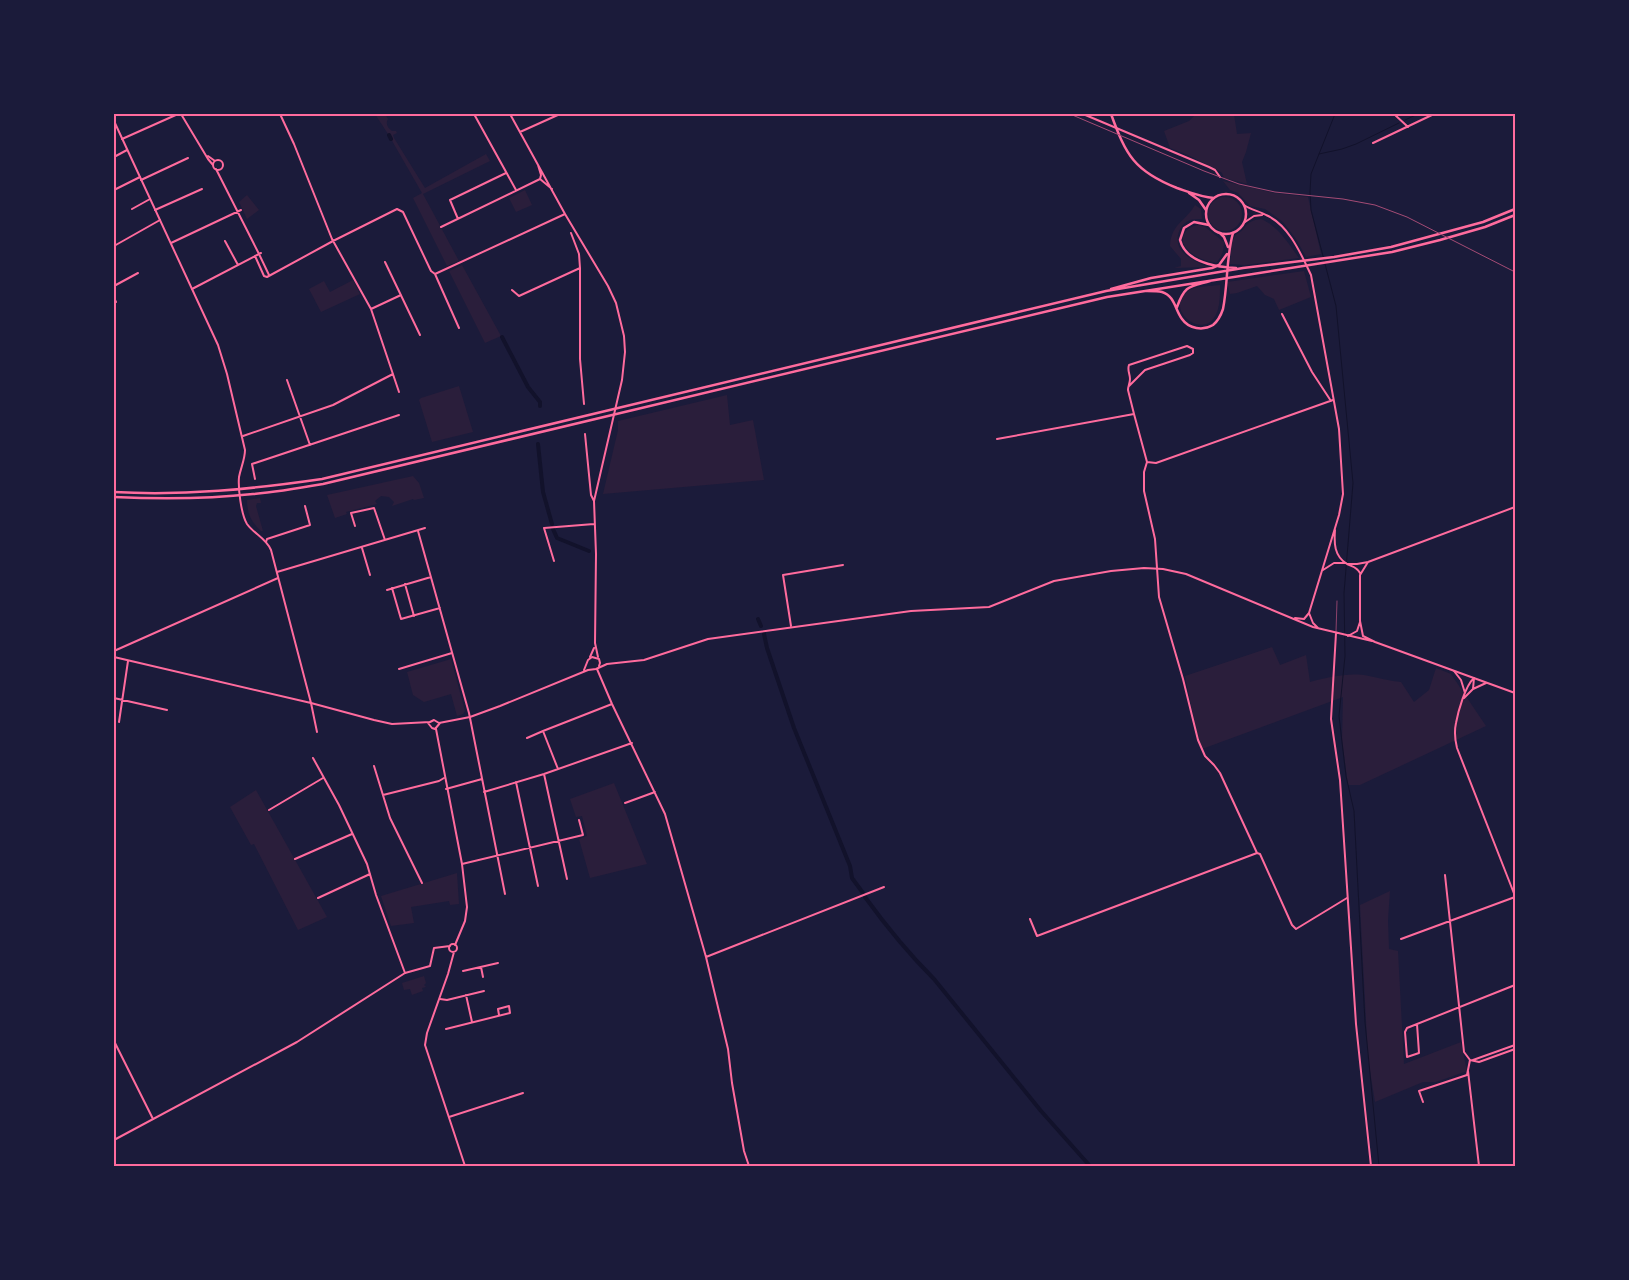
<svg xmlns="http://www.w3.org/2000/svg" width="1629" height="1280" viewBox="0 0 1629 1280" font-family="'Roboto Condensed',sans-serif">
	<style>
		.green { fill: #2a1e3b }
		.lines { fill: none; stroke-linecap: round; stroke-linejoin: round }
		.stream { stroke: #12122b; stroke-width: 1 }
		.canal { stroke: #12122b; stroke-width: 4 }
		.service { stroke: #ff6b9d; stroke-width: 0.5 }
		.minor { stroke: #ff6b9d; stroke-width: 2 }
		.tertiary { stroke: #ff6b9d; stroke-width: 2 }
		.secondary { stroke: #ff6b9d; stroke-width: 2.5 }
		.trunk { stroke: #ff6b9d; stroke-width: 2.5 }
		.rail { stroke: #a44b75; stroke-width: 1 }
		.neatline { fill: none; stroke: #ff6b9d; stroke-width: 2 }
	</style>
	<rect width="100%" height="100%" fill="#1b1b3a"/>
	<path class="green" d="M375,114H385L388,119C385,124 388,128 392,131H396L397,133L393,135L394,138L425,188L486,154L490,161L423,194L459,261L447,266L413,198L422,193L391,139L392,137L388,134Z
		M1196,114H1234L1237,134L1251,133L1246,152L1242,162L1247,184L1224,178L1222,173L1219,171L1188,155L1170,148L1164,131L1189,121Z
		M1223,181L1274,193L1308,197L1321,254L1306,257L1296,239L1283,222L1265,209L1250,206L1238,193L1230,190Z
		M525,190L532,205L516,212L509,198Z
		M247,195L259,210L247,219L239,202Z
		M1208 214a17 17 0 1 1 34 0a17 17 0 1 1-34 0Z
		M1195,205L1201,209L1202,219C1198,219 1193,219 1190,220C1178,225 1174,241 1181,250C1188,259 1199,263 1208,267L1174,268L1181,266V259L1170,246C1171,224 1186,221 1195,205Z
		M1261,219C1278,226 1288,243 1299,258L1245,265L1230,264C1231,256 1230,243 1235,236C1237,233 1242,232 1244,228C1249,222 1252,220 1261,219Z
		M1198,225L1205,227L1224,242C1224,251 1222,256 1216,263C1207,261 1195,258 1188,250C1177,239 1185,227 1198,225Z
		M462,265L501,336L485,343L449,271Z
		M1304,271L1311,297L1279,310L1274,299L1265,295L1257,286L1237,293L1230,294L1227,282Z
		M353,280L360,294L321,312L309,289L324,281L330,292Z
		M1220,285C1220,293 1220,302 1218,309C1208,346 1160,309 1189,290C1197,286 1211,286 1220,285Z
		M459,386L473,432L432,442L419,400L421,398Z
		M727,395L730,425L753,420L764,480L603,494L618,430V421Z
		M413,476L419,483L424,498L414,500L413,499L392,506L394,502L389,497L381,496L375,501L377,504L346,512L347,514L335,518L327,495Z
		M260,498L261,503H257L256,506L263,531H261C251,522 247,513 247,500Z
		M1272,647L1280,665L1306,655L1310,682C1329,677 1350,672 1369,676C1380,678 1390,681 1401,682L1414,702L1429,690L1436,668L1451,674L1486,726L1360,785H1348L1342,740L1343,697L1202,749L1198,739L1185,676Z
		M451,659L465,711L463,714L457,716L451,694L424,702L413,695L407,672Z
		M614,783L647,864L590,878L579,839L587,836L582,816L576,817L570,799Z
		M256,790L327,917L298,930L254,844L251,845L230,807Z
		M457,873L459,904L450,905L449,901L411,907L414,923L391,926L381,896Z
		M1390,891L1388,920L1389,949L1398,951L1404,1064L1461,1042L1467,1071L1436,1082H1423L1375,1102L1368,1059L1360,905Z
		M424,976L426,983L424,985L426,987L422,988L423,991L412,995L410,989L404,990L402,983Z"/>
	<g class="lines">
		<path class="stream" d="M1335,114L1311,174L1310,192L1311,210L1336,306L1353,483L1344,593L1345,656L1339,716L1346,776L1354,811L1365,1022L1379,1166
			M1405,120L1418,114
			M1319,154L1342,149L1356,144L1399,123"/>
		<path class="canal" d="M389,135L391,139
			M502,337L528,387L540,402V406
			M538,444L543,492L552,524
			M553,529L557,538L589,551
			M758,619L761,626
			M764,634L767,648L794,728L850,866L852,878L863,893
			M865,897C886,926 909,954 934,979L1041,1111L1090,1166"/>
		<path class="service" d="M1336,632L1337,601"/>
		<path class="minor" d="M181,114L208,159L213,165
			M280,114L294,144L332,239L371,309L399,392
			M474,114L516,190
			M510,114L565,214L608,286L616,303L624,336L625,352L622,380L594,501L596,554L595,643L598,657
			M1083,114L1209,167L1215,170L1220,177
			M1394,114L1408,127
			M520,132L560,114
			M122,139L178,114
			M1373,143L1434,114
			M208,156L215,161
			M114,157L127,150
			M213 165a5 5 0 1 1 10 0a5 5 0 1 1-10 0Z
			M538,165L541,175L540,179L552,189
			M141,180L188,158
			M114,190L140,177
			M132,209L150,199
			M155,210L202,189
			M458,219L450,200L506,173
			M441,227L540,179
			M571,233L579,254L580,268V359L584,404
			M225,241L238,265
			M171,243L241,210
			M114,246L160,220
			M261,253L259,254L269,275
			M255,256L264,276L267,277L333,241L397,209L403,212L431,271L435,274L565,214
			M385,262L420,335
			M435,274L459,328
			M114,286L138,273
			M192,289L259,254L216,169
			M512,290L519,296L580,268
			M114,298L116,302
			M371,309L401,295
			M1282,314L1312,372L1331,401
			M287,380L310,445
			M1129,386L1145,370L1190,355L1193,353V349L1187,346L1129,365C1127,370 1130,374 1130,379C1130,383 1128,386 1128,390L1134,414
			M585,434L591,495L594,501
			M243,436L333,405L393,374
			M997,439L1134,414L1147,462L1144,472V491L1155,539L1159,597L1183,679L1198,740L1205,756L1214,765L1220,773L1257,853
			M1147,462L1156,463L1333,400
			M255,479L252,464L399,415
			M355,526L351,513L374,508L385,540
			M418,531L469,713L505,894
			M266,542L267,539L310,525L305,506
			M362,548L370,575
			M554,561L544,528L594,524
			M277,572L425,528
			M405,584L414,616
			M392,588L401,619L440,608
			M387,590L431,577
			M791,626L783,575L843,565
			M114,651L278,578
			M590,657L594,648
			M399,669L452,653
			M597,669L612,704L665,814L706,957L728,1049L732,1083L744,1151L749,1166
			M1454,671L1461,680L1465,693
			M1474,678C1465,686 1458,712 1456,723C1454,732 1455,740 1457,748L1515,896
			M1473,689L1474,678
			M114,698L167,710
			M1464,698L1473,689L1486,683
			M311,703L317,732
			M119,722L128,661
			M527,738L543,731
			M313,758L339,805L367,864L376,895L405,973
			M374,766L390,818L422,883
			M558,769L543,731L612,704
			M544,774L567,879
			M516,782L538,886
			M446,789L482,779
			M484,792L544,774L632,743
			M383,795L439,781L444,778
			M625,803L655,792
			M269,810L323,778
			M295,859L352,834
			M462,864L583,835L579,820
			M1445,875L1464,1052L1470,1060L1479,1062L1515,1049
			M318,898L370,874
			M1030,919L1037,936L1257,853L1260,854L1292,925L1296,929L1347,898
			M1401,939L1515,897
			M706,957L884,887
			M481,967L483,977
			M463,971L498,963
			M466,995L472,1022
			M440,999L447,1000L484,991
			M1417,1024L1419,1053L1407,1057L1405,1032L1407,1028L1515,985
			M446,1029L510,1013L509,1006L498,1009L499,1015
			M114,1041L153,1119
			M1473,1060L1515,1045
			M1468,1071L1479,1166
			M1423,1102L1419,1091L1467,1075L1470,1060
			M449,1117L523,1093"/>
		<path class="tertiary" d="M114,121L218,345L227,374L245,450C245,459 241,467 239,477C238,488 241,514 247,524C254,534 266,538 271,550L311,703
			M1244,205C1251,210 1259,211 1266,215C1289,225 1301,254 1311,275L1339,429L1343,494L1339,515L1309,613L1304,619L1295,618
			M1245,222L1254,216L1262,215
			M1335,530C1334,543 1334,556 1347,564C1353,567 1357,567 1360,573
			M1368,562L1360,575V621L1363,636L1375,642L1515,693
			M1348,564H1357L1368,562L1515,507
			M1323,570L1334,563H1346
			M1309,613L1313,623L1318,628
			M1336,633L1331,719L1340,780L1356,1024L1371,1166
			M1348,636L1357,631L1360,622
			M114,657L311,703L374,720L392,724L430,722
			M584,670L588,660L592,657L599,659L600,663L599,666
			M430,722L434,720L439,723
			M428,723L432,728L435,729L440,723
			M439,723L470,717L500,706L588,670L596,669L607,664L644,660L708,639L911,611L989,607L1054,581L1111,571L1144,568L1163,569L1186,574L1313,627L1372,641
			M436,729L462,864L467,907L465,921L455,945
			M449 948a4 4 0 1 1 8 0a4 4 0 1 1-8 0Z
			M454,952L448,974L427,1033L425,1045L465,1166
			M114,1140L297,1042L405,973L430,966L434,948L450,946"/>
		<path class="secondary" d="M1111,114C1126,155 1134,171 1177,188C1189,192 1201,197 1214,198
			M1189,193L1199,200L1206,210
			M1206 214a20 20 0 1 1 40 0a20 20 0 1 1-40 0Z"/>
		<path class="trunk" d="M1209,225L1194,222L1184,228L1180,240C1186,263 1216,267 1236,268
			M1220,233L1224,237L1228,247
			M1111,289L1151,278L1212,268L1219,265L1227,254
			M1147,291C1152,291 1158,291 1162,292C1175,296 1175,310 1182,319C1189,329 1203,331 1213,325C1218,321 1221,315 1223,309C1228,284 1226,258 1233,233
			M1177,307C1185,285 1189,287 1210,281
			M114,492C184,496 253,489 322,479L1106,291L1243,268L1334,257L1391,247L1483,222L1515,209
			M114,497C160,499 207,499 253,494C277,492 300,488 323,484L1107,297L1392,252L1440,240L1485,227L1515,215"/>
		<path class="rail" d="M1070,114L1204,171L1239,184L1275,192L1343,199L1375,205L1407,217L1515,272"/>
	</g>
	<rect width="1629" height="1280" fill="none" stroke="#1b1b3a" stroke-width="230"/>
	<rect x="115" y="115" width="1399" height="1050" class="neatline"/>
</svg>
